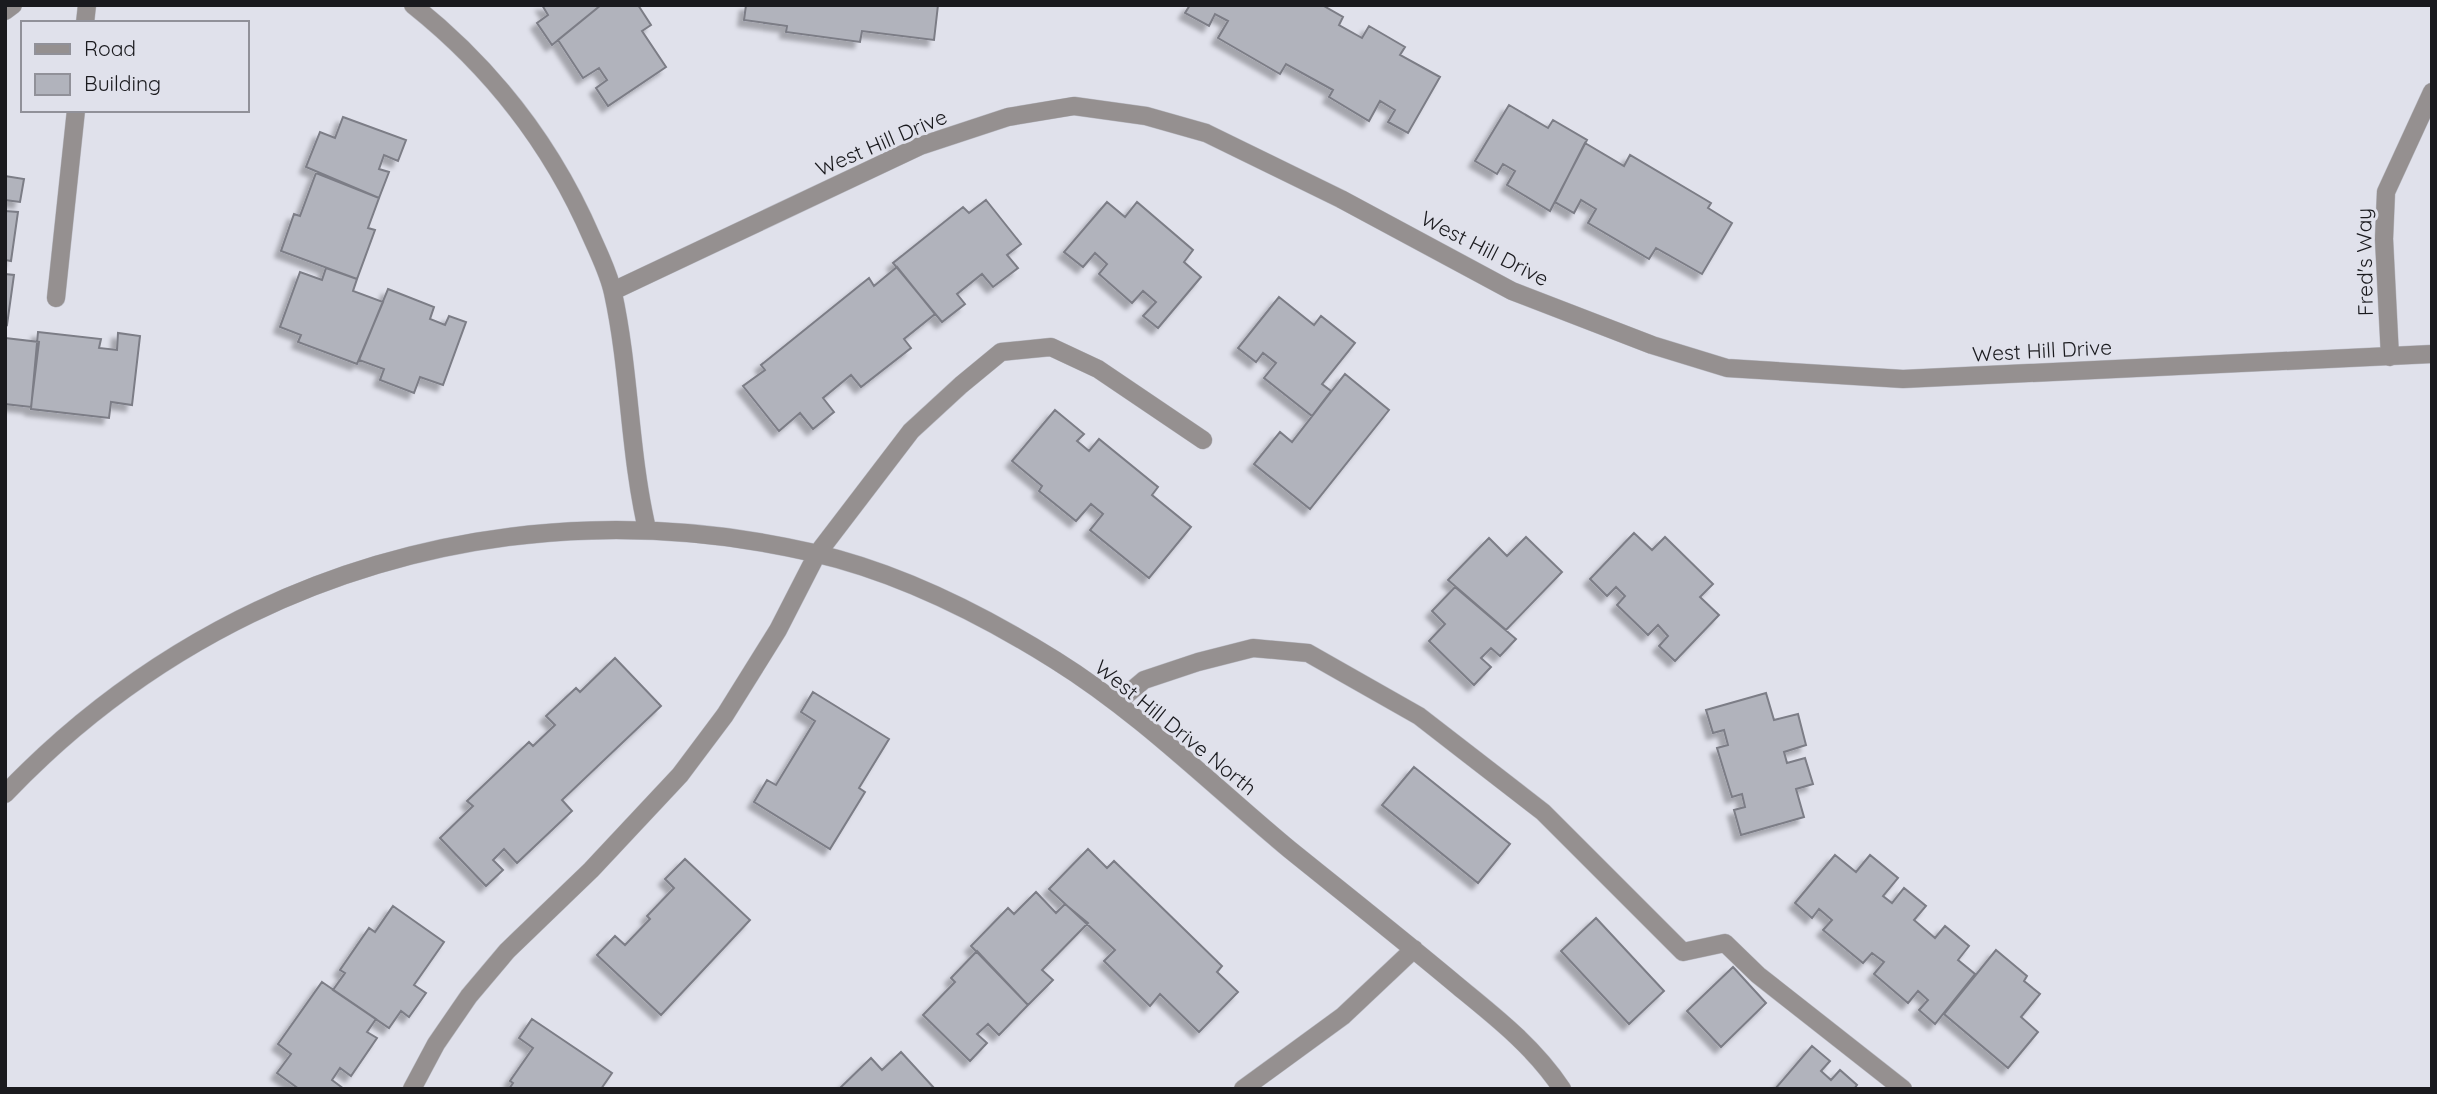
<svg xmlns="http://www.w3.org/2000/svg" width="2437" height="1094" viewBox="0 0 2437 1094" font-family="Quicksand,sans-serif">
	<style>
		.building { fill: #b1b3bc; stroke: #7c7d86; stroke-width: 2; filter: url(#shadow) }
		.lines { fill: none; stroke-linecap: round; stroke-linejoin: round }
		.minor-casing { stroke: #bcbdc6; stroke-width: 19 }
		.minor { stroke: #959090; stroke-width: 18 }
		.labels { text-anchor: middle; dominant-baseline: central; stroke-width: 6; stroke-linejoin: round; paint-order: stroke }
		.street-label { font-size: 21px; fill: #1a1a1e; stroke: #e0e1eb }
	</style>
	<defs>
		<filter id="shadow"><feDropShadow dx="-6" dy="6" stdDeviation="2" flood-color="#0004"/></filter>
	</defs>
	<rect width="100%" height="100%" fill="#e0e1eb"/>
	<path class="building" d="M542,5H601L552,45L537,23L548,15Z
		M601,5H638L651,25L642,31L666,67L608,106L596,88L607,80L599,68L583,78L558,40Z
		M746,5H938L934,40L862,31L860,42L786,32L787,26L744,20Z
		M1190,5H1322L1343,17L1339,25L1362,38L1369,26L1405,47L1400,55L1440,77L1408,133L1388,122L1395,110L1380,101L1369,121L1329,97L1333,90L1286,64L1280,74L1218,38L1228,21L1215,14L1209,26L1185,13Z
		M1509,105L1548,128L1553,120L1587,140L1550,211L1507,185L1515,171L1503,164L1497,174L1475,161Z
		M343,117L406,140L398,161L384,155L379,169L389,172L379,198L306,167L320,132L335,138Z
		M1585,143L1624,166L1630,155L1711,203L1708,208L1732,223L1702,274L1656,248L1649,259L1588,223L1596,209L1581,200L1574,213L1555,202Z
		M316,173L379,198L368,228L375,230L357,279L281,251L294,214L300,216Z
		M5,176L24,179L20,202L5,200Z
		M986,200L1021,244L1007,255L1018,268L993,287L982,274L957,294L965,304L942,322L893,263L963,207L969,213Z
		M1107,202L1125,217L1137,202L1193,250L1184,262L1201,277L1158,328L1143,316L1156,302L1143,291L1132,303L1099,274L1107,264L1095,253L1083,267L1064,252Z
		M5,211L18,212L11,261L5,260Z
		M897,267L935,314L904,339L911,348L861,387L851,375L823,398L834,412L813,429L800,413L779,431L743,386L765,370L761,365L869,278L874,286Z
		M326,268L357,279L353,291L383,302L357,364L298,342L301,335L280,327L300,272L322,280Z
		M5,274L14,275L7,325L5,324Z
		M388,289L434,307L430,319L445,325L449,316L466,322L443,385L420,377L414,393L380,380L384,369L359,360Z
		M1279,297L1314,325L1321,316L1355,343L1322,384L1331,391L1312,416L1264,378L1276,363L1263,353L1256,362L1238,348Z
		M38,332L101,339L99,348L117,350L118,333L140,336L132,405L111,402L109,418L31,409Z
		M5,338L39,342L31,407L5,404Z
		M1345,374L1389,410L1310,509L1254,464L1280,432L1292,442Z
		M1055,410L1084,434L1077,441L1089,451L1099,439L1158,487L1152,495L1191,527L1149,578L1090,530L1103,514L1091,504L1076,521L1039,491L1042,486L1012,461Z
		M1634,533L1652,550L1665,537L1713,584L1700,597L1719,615L1675,661L1659,646L1668,636L1658,625L1648,635L1617,605L1625,596L1616,587L1607,596L1590,579Z
		M1526,537L1562,572L1506,630L1448,580L1489,538L1507,556Z
		M1455,587L1516,639L1500,656L1491,648L1481,658L1491,667L1474,685L1429,641L1445,624L1432,611Z
		M615,658L661,706L562,800L572,811L517,863L504,849L493,860L503,870L486,886L440,838L473,806L467,801L529,742L533,746L555,725L546,716L576,688L580,692Z
		M813,692L889,739L859,788L865,792L830,849L754,802L767,780L776,785L815,721L801,712Z
		M1766,693L1774,720L1798,714L1806,745L1784,752L1787,763L1805,758L1813,784L1796,789L1804,817L1741,835L1734,810L1745,807L1742,794L1732,797L1717,748L1728,745L1724,730L1713,733L1706,710Z
		M1414,767L1510,844L1478,883L1382,805Z
		M1088,849L1107,868L1114,861L1222,966L1217,972L1238,992L1199,1032L1160,994L1150,1006L1104,961L1115,950L1049,889Z
		M1835,855L1856,872L1870,855L1898,878L1883,896L1892,903L1904,888L1926,906L1914,920L1935,938L1945,926L1969,946L1958,960L1975,974L1935,1024L1919,1010L1928,1000L1918,991L1908,1003L1874,974L1884,962L1872,953L1863,963L1823,930L1832,920L1819,909L1812,918L1795,903Z
		M685,859L750,920L661,1015L597,955L615,936L625,945L650,919L647,916L674,888L665,879Z
		M1036,892L1056,913L1065,904L1088,923L1042,970L1053,980L1028,1005L971,946L1008,908L1014,914Z
		M393,906L444,942L414,985L426,993L409,1017L401,1011L389,1028L333,990L345,973L340,970L369,928L375,932Z
		M1596,918L1664,991L1629,1024L1561,951Z
		M1996,950L2027,976L2024,981L2040,994L2021,1017L2038,1032L2008,1068L1944,1014Z
		M977,951L1028,1005L999,1035L988,1024L977,1034L987,1043L970,1061L923,1015L955,982L951,978Z
		M1733,967L1766,1003L1721,1047L1687,1011Z
		M322,982L376,1019L367,1032L377,1038L351,1076L340,1068L332,1080L344,1089H299L277,1073L291,1054L278,1044Z
		M532,1019L612,1073L601,1089H509L513,1083L510,1081L533,1048L519,1038Z
		M1812,1046L1830,1061L1821,1071L1831,1080L1840,1070L1857,1085L1854,1089H1775Z
		M901,1052L935,1089H839L871,1058L882,1070Z"/>
	<g class="lines">
		<g class="minor-casing">
			<path id="minor" d="M413,5C492,68 552,145 592,238C600,256 609,274 613,293C630,371 629,452 647,529
				M5,11L13,5
				M85,23L87,5
				M613,291L920,146L1008,117L1074,106L1146,116L1206,133L1341,199L1512,291L1652,345L1727,368L1903,379L2432,354
				M56,298L76,110
				M2390,357L2384,239L2386,192L2432,92
				M1118,702L1144,680L1198,662L1253,648L1308,653L1419,716L1543,812L1683,952L1725,943L1758,975L1903,1089
				M5,794C216,573 516,484 814,553C897,572 983,615 1055,660C1140,713 1212,785 1289,849C1346,895 1403,940 1459,987C1497,1018 1535,1048 1562,1089
				M412,1089L436,1044L469,996L507,951L591,870L680,775L725,715L778,630L817,554L911,431L961,385L1001,352L1051,347L1098,369L1203,440
				M1243,1089L1343,1016L1414,949"/>
		</g>
		<use href="#minor" class="minor"/>
	</g>
	<g class="labels">
		<g class="street-label">
			<text transform="translate(881 142) rotate(-23)">West Hill Drive</text>
			<text transform="translate(1485 248) rotate(27)">West Hill Drive</text>
			<text transform="translate(2364 262) rotate(-91)">Fred's Way</text>
			<text transform="translate(2042 350) rotate(-3)">West Hill Drive</text>
			<text transform="translate(1176 727) rotate(39)">West Hill Drive North</text>
		</g>
	</g>
	<rect width="2437" height="1094" fill="none" stroke="#1a1a1e" stroke-width="14"/>
	<rect x="21" y="21" width="228" height="91" fill="#e0e1eb" stroke="#919199" stroke-width="2"/>
	<rect x="35" y="44" width="35" height="10" fill="#959090" stroke="#919199" stroke-width="2"/>
	<text x="84" y="56" font-size="21" fill="#1a1a1e">Road</text>
	<rect x="35" y="74" width="35" height="21" fill="#b1b3bc" stroke="#919199" stroke-width="2"/>
	<text x="84" y="91" font-size="21" fill="#1a1a1e">Building</text>
</svg>
